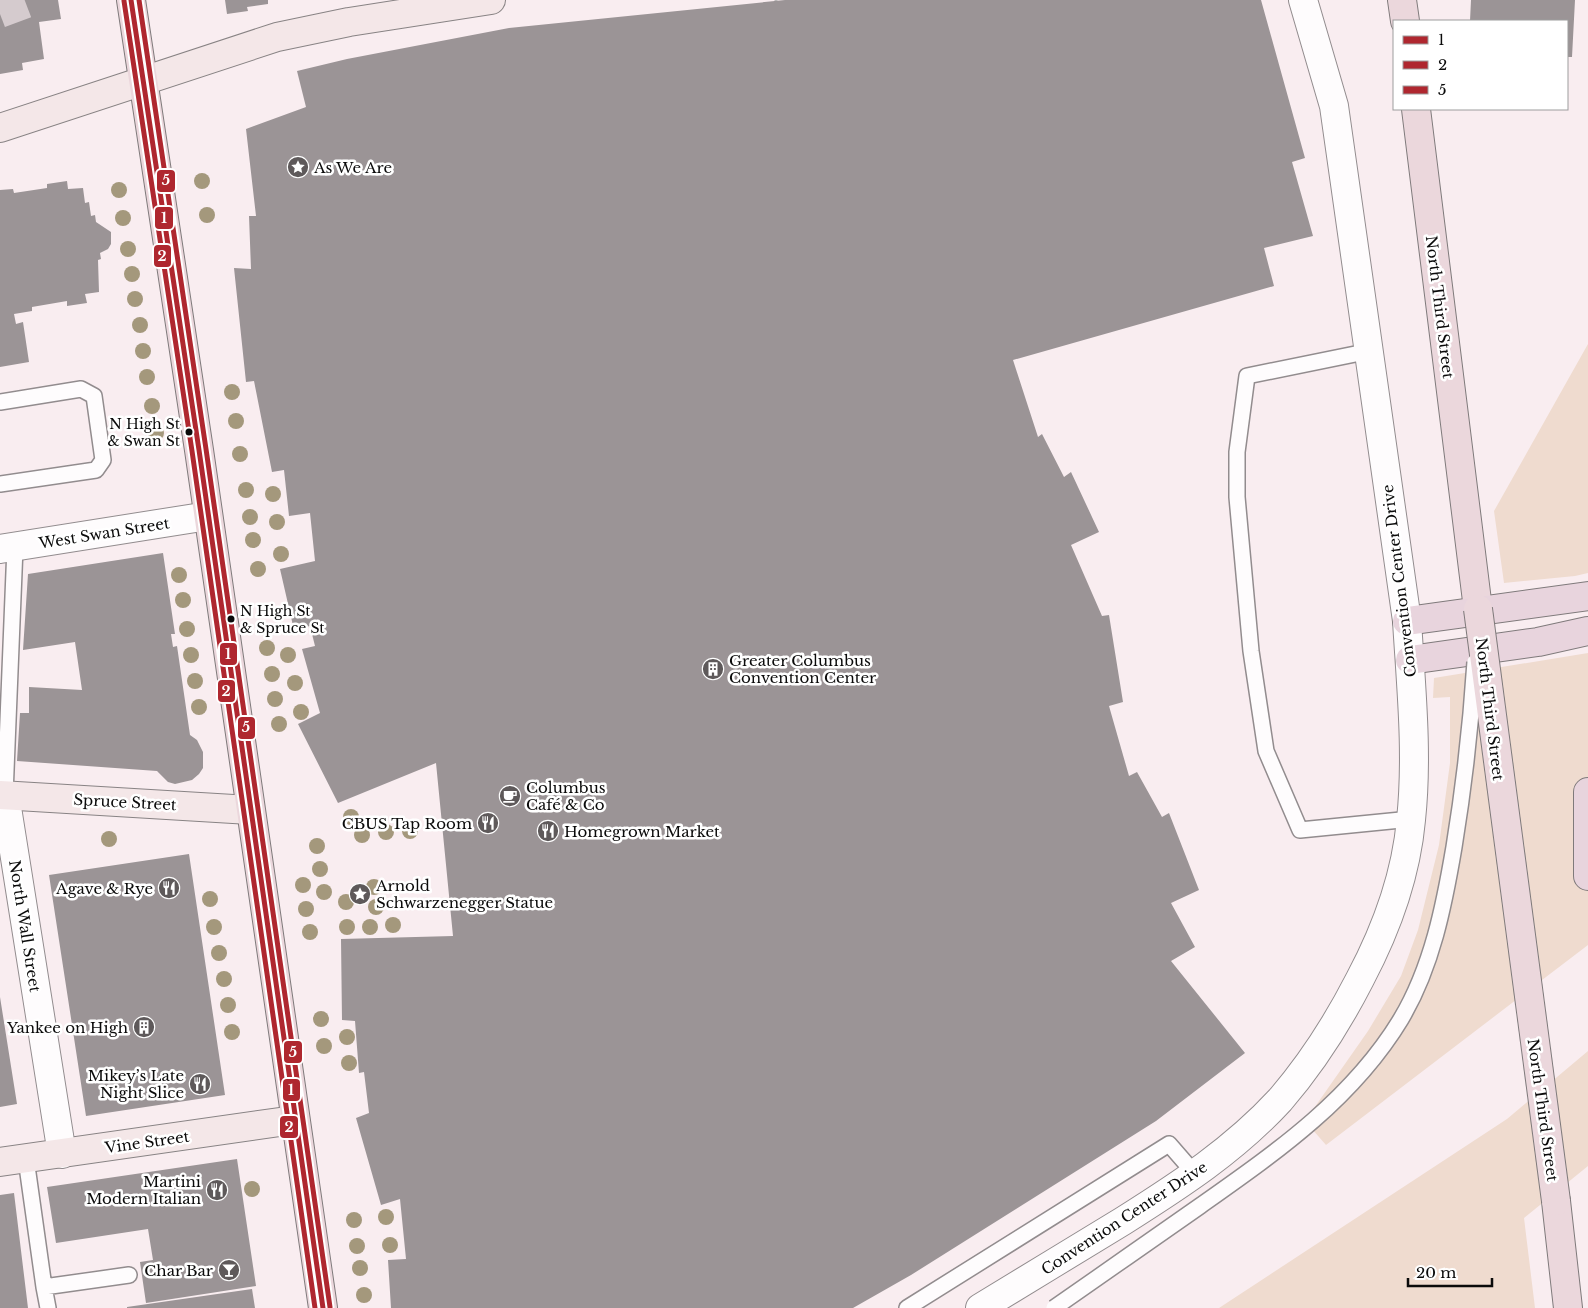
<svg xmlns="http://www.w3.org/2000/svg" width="1588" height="1308" viewBox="0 0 1588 1308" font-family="'Libre Baskerville',serif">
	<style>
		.green { fill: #efdbcf }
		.building { fill: #9b9496 }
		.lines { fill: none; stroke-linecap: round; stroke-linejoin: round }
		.highway-tunnel { stroke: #d5cbce; stroke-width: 28; stroke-dasharray: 28 14; stroke-linecap: butt }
		.lane-casing { stroke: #928c8e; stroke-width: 18 }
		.street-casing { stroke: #928c8e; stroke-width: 30 }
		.secondary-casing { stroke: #888384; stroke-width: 30 }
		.primary-casing { stroke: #7f7a7b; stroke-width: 30 }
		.highway-casing { stroke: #7f7a7b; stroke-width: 30 }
		.path { stroke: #b7b5b5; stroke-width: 3; stroke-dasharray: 5 2.5; stroke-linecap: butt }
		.lane { stroke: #fefcfd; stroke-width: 15 }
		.street { stroke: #fefcfd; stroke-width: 28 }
		.secondary { stroke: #f4e7e8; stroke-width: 28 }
		.primary { stroke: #ebd7dc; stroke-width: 28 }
		.highway { stroke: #e8d4dd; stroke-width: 28 }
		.lane-bridge-casing { stroke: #928c8e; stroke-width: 18; stroke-linecap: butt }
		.primary-bridge-casing { stroke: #7f7a7b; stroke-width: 30; stroke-linecap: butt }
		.lane-bridge { stroke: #fefcfd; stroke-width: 15 }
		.primary-bridge { stroke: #ebd7dc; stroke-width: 28 }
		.bus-1-casing { stroke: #fff; stroke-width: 9 }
		.bus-2-casing { stroke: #fff; stroke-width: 9 }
		.bus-3-casing { stroke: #fff; stroke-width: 9 }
		.bus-1 { stroke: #af272f; stroke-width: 5 }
		.bus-2 { stroke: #af272f; stroke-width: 5 }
		.bus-3 { stroke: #af272f; stroke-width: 5 }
		.tree { fill: #a4987c }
		.bus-dot { fill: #0a0a0a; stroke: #fff; stroke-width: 2 }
		.labels { text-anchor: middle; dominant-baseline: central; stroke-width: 5; stroke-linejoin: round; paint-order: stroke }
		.bus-label { font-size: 14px; fill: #0a0a0a; stroke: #fff; text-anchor: end }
		.poi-label { font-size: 15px; fill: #0a0a0a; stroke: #fff; text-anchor: end }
		.street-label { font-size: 15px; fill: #0a0a0a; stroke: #fff }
		.line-badge { stroke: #fff; stroke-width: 2 }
		.badge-label { font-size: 14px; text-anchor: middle; font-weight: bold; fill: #fff }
	</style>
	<rect width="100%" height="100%" fill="#f9edf0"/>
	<path class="green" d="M1588,344V573L1575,576L1504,583L1494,511Z
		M1588,653V945L1326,1145L1305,1121L1368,1031L1401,976L1418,930L1439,845L1450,763V697L1433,698L1434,678Z
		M1588,1051V1166L1524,1218L1535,1308H1219L1507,1119Z"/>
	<path class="building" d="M0,0H58L61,19L39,22L44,59L22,63L23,70L0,74Z
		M225,0H268V4L247,7L248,11L227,14Z
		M785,0H1261L1305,158L1292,162L1313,236L1264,248L1274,286L1013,360L1038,437L1042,434L1064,477L1071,472L1099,532L1071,545L1102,616L1109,615L1123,702L1109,706L1129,776L1137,772L1162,817L1169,813L1199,890L1171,903L1195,947L1171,961L1245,1053L1156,1121L911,1275L853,1308H391L388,1260L406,1259L400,1199L381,1205L356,1118L369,1113L364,1072L359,1073L355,1021L342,1020L341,939L453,936L436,763L338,803L298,724L320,713L302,649L315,646L310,626L294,630L280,569L315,561L310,513L289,516L284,470L272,472L254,381L246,382L234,268L251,269L249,216H256L246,129L306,107L297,71L347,59L509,28Z
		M1471,0H1575L1572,57H1567V21H1470Z
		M67,181L68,189L83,188L85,203L89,202L91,216L95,215L96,222L111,232V244L108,249L100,253L101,259L98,260L99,292L85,294L87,303L67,306V301L32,307V311L14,314L16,324L23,322L29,362L0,367V190L13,189L14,193L47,188V184Z
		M163,553L175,634H171L173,647L177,646L190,735L197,740L203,752V768L199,774L192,780L175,784L168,782L157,771L17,761L20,713H29V687L82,690L75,642L23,650L28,574Z
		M189,854L225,1095L86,1116L49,875Z
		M0,997L17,1104L0,1107Z
		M237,1159L256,1286L146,1303L140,1262L153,1260L148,1229L56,1243L47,1187Z
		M14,1193L28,1308H0V1195Z
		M252,1289L255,1308H127V1307Z"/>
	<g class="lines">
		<path class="highway-tunnel" d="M0,14L37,0"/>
		<g class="lane-casing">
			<path id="lane" d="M1370,351L1247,376L1237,452V497L1251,651L1266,751L1300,830L1411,819
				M0,402L81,389L94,396L103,460L96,470L0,484
				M5,795L15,547
				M26,1159L44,1287L129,1275
				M44,1287L48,1308
				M907,1308L1169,1144L1196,1175"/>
		</g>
		<g class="street-casing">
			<path id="street" d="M0,549L208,516
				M5,795L62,1154
				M980,1308C1028,1279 1075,1250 1123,1221C1180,1185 1234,1150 1280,1100C1312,1063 1338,1022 1360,979C1386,930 1406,875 1411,820C1418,754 1411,687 1407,621L1334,106L1303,0"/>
		</g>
		<g class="secondary-casing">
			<path id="secondary" d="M0,128L277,37L349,22L491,0
				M0,795L250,810
				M0,1162L294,1120"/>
		</g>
		<g class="primary-casing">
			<path id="primary" d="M131,0L199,450L323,1308
				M1402,0L1405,21
				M1416,109L1478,609
				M1556,1201L1568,1308"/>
		</g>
		<g class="highway-casing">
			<path id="highway" d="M1407,621L1588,596
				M1410,660L1538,642L1588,631
				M1588,792V876"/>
		</g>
		<path class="path" d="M776,0V1"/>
		<use href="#lane" class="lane"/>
		<use href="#street" class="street"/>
		<use href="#secondary" class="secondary"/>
		<use href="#primary" class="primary"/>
		<use href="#highway" class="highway"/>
		<g class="lane-bridge-casing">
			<path id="lane-bridge" d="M1054,1308C1103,1274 1151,1240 1200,1206C1275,1153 1352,1100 1401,1019C1432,967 1444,906 1454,847C1464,786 1471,724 1475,662"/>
		</g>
		<g class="primary-bridge-casing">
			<path id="primary-bridge" d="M1478,609L1556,1201"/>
		</g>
		<use href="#lane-bridge" class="lane-bridge"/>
		<use href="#primary-bridge" class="primary-bridge"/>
		<g class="bus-1-casing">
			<path id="bus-1" d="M131,0L199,450L323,1308"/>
		</g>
		<g class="bus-2-casing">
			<path id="bus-2" d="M124,1L192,451L315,1308"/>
		</g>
		<g class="bus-3-casing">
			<path id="bus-3" d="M139,0L206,449L330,1307"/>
		</g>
		<use href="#bus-1" class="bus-1"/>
		<use href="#bus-2" class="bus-2"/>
		<use href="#bus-3" class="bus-3"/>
	</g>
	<g class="tree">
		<circle cx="202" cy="181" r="8"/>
		<circle cx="119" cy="190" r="8"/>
		<circle cx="207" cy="215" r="8"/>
		<circle cx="123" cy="218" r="8"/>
		<circle cx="128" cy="249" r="8"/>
		<circle cx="132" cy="274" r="8"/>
		<circle cx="135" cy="299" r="8"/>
		<circle cx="140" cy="325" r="8"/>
		<circle cx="143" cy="351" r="8"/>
		<circle cx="147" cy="377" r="8"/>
		<circle cx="232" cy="392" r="8"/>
		<circle cx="152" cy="406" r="8"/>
		<circle cx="236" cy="421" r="8"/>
		<circle cx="156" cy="433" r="8"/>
		<circle cx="240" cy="454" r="8"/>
		<circle cx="246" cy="490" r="8"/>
		<circle cx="273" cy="494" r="8"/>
		<circle cx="250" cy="517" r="8"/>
		<circle cx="277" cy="522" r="8"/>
		<circle cx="253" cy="540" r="8"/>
		<circle cx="281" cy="554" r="8"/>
		<circle cx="258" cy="569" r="8"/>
		<circle cx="179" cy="575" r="8"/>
		<circle cx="183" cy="600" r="8"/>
		<circle cx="187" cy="629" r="8"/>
		<circle cx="267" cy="648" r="8"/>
		<circle cx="191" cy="655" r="8"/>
		<circle cx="288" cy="655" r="8"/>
		<circle cx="272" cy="674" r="8"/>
		<circle cx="195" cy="681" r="8"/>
		<circle cx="295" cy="683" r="8"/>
		<circle cx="275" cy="699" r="8"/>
		<circle cx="199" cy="707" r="8"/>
		<circle cx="301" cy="712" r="8"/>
		<circle cx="279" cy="724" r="8"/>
		<circle cx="351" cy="817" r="8"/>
		<circle cx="410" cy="831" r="8"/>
		<circle cx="386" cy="832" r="8"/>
		<circle cx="362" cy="835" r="8"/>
		<circle cx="109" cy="839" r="8"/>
		<circle cx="317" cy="846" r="8"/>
		<circle cx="320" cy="869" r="8"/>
		<circle cx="303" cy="885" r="8"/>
		<circle cx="374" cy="887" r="8"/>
		<circle cx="324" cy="892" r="8"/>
		<circle cx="210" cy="899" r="8"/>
		<circle cx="346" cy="902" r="8"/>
		<circle cx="376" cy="907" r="8"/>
		<circle cx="306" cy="909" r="8"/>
		<circle cx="393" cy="925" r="8"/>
		<circle cx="214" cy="927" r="8"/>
		<circle cx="347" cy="927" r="8"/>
		<circle cx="370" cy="927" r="8"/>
		<circle cx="310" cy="932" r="8"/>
		<circle cx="219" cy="953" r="8"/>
		<circle cx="224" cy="979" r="8"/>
		<circle cx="228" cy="1005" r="8"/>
		<circle cx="321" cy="1019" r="8"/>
		<circle cx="232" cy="1032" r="8"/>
		<circle cx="347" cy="1037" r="8"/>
		<circle cx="324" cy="1046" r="8"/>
		<circle cx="349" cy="1063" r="8"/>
		<circle cx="252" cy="1189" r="8"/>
		<circle cx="386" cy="1217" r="8"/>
		<circle cx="354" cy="1220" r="8"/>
		<circle cx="390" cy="1245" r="8"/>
		<circle cx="357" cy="1246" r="8"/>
		<circle cx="360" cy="1268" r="8"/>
		<circle cx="364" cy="1295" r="8"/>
	</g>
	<defs>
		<g id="sight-disc" transform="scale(1.125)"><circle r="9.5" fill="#5e595a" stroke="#fff"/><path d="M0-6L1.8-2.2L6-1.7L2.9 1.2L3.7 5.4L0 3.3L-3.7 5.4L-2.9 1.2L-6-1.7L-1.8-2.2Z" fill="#fff"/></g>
		<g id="building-disc" transform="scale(1.125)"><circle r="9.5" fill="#5e595a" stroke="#fff"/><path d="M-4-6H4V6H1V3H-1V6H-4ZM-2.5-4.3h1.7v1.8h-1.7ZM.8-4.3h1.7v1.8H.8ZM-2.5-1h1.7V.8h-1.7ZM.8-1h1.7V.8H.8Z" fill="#fff"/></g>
		<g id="cafe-disc" transform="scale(1.125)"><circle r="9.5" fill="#5e595a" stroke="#fff"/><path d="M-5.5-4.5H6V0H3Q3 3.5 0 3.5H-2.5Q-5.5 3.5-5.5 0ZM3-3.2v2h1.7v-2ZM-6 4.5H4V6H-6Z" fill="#fff"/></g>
		<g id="restaurant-disc" transform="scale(1.125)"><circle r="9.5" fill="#5e595a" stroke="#fff"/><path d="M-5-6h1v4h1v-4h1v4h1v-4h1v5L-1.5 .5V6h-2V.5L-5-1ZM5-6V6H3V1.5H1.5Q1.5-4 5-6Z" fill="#fff"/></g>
		<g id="bar-disc" transform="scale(1.125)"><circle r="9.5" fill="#5e595a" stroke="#fff"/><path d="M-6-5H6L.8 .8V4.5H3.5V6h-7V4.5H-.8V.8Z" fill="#fff"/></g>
	</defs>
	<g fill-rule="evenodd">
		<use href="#sight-disc" x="298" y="167"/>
		<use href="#building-disc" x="713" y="669"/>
		<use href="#cafe-disc" x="510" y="796"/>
		<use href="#restaurant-disc" x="488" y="823"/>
		<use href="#restaurant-disc" x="548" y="831"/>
		<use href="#restaurant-disc" x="169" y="888"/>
		<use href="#sight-disc" x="360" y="894"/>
		<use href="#building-disc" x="144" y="1027"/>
		<use href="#restaurant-disc" x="200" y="1084"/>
		<use href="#restaurant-disc" x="217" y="1190"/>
		<use href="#bar-disc" x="229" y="1270"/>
	</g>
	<g class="bus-dot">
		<circle cx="189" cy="432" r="4.5"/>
		<circle cx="231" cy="619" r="4.5"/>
	</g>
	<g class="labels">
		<g class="bus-label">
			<text x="180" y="424">N High St<tspan x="180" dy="17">&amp; Swan St</tspan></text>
			<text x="240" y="611" text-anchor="start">N High St<tspan x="240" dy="17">&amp; Spruce St</tspan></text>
		</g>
		<g class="poi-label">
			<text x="314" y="167" text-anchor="start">As We Are</text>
			<text x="729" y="660" text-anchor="start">Greater Columbus<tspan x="729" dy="17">Convention Center</tspan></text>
			<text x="526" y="787" text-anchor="start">Columbus<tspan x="526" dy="17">Café &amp; Co</tspan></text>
			<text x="472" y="823">CBUS Tap Room</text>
			<text x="564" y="831" text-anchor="start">Homegrown Market</text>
			<text x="376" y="885" text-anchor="start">Arnold<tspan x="376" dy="17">Schwarzenegger Statue</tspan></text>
			<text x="153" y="888">Agave &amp; Rye</text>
			<text x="128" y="1027">Yankee on High</text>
			<text x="184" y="1075">Mikey’s Late<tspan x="184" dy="17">Night Slice</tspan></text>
			<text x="201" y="1181">Martini<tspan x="201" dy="17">Modern Italian</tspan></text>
			<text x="213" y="1270">Char Bar</text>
		</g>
		<g class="street-label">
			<text transform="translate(1440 307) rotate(83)">North Third Street</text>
			<text transform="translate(104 533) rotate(-9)">West Swan Street</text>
			<text transform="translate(1399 581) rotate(-97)">Convention Center Drive</text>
			<text transform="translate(1490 709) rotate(83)">North Third Street</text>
			<text transform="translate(125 802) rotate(3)">Spruce Street</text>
			<text transform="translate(25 926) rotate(81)">North Wall Street</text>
			<text transform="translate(1543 1110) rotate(82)">North Third Street</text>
			<text transform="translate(147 1142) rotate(-8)">Vine Street</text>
			<text transform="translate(1124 1218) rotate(-33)">Convention Center Drive</text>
		</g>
	</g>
	<g class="line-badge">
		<rect x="156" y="169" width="20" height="24" rx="5" fill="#af272f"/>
		<rect x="154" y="206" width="20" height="24" rx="5" fill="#af272f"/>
		<rect x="153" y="244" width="19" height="24" rx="5" fill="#af272f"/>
		<rect x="219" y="642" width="19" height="24" rx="5" fill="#af272f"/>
		<rect x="217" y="679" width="19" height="24" rx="5" fill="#af272f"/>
		<rect x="237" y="716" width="19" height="24" rx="5" fill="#af272f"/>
		<rect x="283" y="1040" width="20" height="24" rx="5" fill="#af272f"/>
		<rect x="282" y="1078" width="19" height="24" rx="5" fill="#af272f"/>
		<rect x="279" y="1115" width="20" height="24" rx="5" fill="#af272f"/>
	</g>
	<g class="badge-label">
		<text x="166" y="185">5</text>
		<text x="164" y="223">1</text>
		<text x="162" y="261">2</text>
		<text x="228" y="659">1</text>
		<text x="226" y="696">2</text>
		<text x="246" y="732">5</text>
		<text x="293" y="1057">5</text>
		<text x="291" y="1095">1</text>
		<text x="289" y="1132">2</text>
	</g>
	<rect x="1393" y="20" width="175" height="90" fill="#ffffff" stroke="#9d9d9d"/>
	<rect x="1403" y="36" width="25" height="8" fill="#af272f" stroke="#9d9d9d"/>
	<text x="1438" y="45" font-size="15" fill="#0a0a0a">1</text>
	<rect x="1403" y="61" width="25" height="8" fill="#af272f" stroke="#9d9d9d"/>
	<text x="1438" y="70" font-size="15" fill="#0a0a0a">2</text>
	<rect x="1403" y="86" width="25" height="8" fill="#af272f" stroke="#9d9d9d"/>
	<text x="1438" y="95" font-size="15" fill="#0a0a0a">5</text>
	<path d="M1408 1278v8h84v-8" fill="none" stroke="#0a0a0a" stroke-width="2.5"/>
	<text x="1416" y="1278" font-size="15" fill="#0a0a0a" stroke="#ffffff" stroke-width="4" paint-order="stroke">20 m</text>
</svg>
